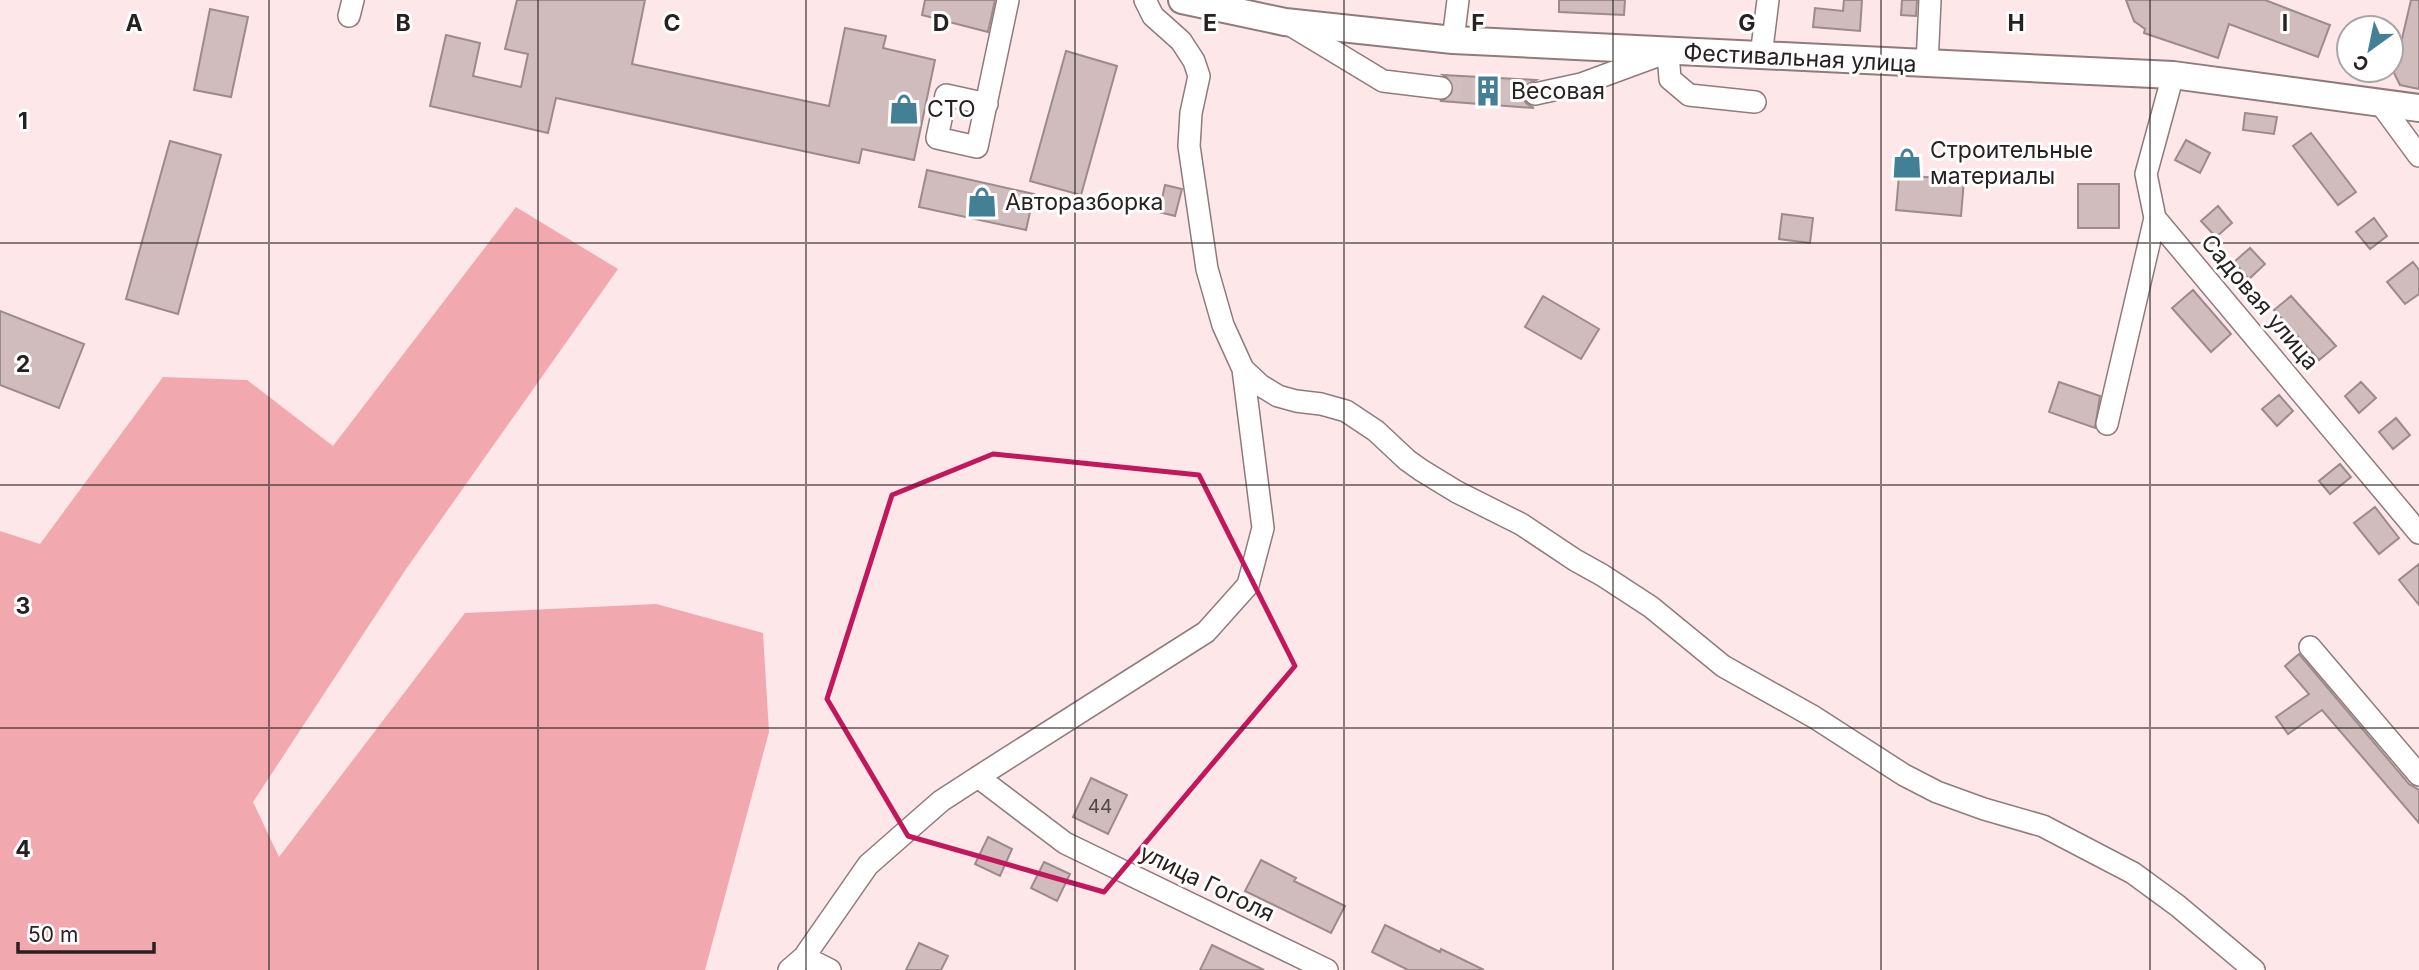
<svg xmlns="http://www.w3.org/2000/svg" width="2419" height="970" viewBox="0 0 2419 970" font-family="Inter,sans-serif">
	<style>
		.forest { fill: #f1a9af }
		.building { fill: #d0bcbd; stroke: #9d8a8b; stroke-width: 2 }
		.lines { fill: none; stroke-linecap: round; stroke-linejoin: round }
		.minor-tunnel { stroke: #d2bfc0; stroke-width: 21; stroke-dasharray: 21 10; stroke-linecap: butt }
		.minor-casing { stroke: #8f7b7c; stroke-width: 24 }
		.major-casing { stroke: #8f7b7c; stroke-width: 30 }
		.minor { stroke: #fff; stroke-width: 21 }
		.major { stroke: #fff; stroke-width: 26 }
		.marked { fill: none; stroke: #c2185b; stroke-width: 5; stroke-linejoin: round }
		.grid { fill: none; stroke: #282021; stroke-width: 2; stroke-opacity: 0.55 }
		.labels { text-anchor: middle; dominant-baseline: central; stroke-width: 6; stroke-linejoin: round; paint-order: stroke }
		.number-label { font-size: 19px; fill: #524748 }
		.street-label { font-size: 23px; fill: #282021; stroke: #fff }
		.poi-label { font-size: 23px; fill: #282021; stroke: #fff; text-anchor: start }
		.grid-label { font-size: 23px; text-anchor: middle; font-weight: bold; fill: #282021; stroke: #fff; stroke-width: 6; stroke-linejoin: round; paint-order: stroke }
	</style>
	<rect width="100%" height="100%" fill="#fde7e8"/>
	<path class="forest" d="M516,207L618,269L406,569L253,802L279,857L465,613L656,604L763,633L769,732L705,970H0V531L40,544L163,377L247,380L333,446Z"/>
	<path class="building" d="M517,0H645L632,64L829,106L845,28L886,36L883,48L935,60L914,160L862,149L859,163L556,98L548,133L430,106L446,35L480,43L473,76L521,87L528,54L505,49Z
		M925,0H995L988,32L922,15Z
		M1559,0H1625L1624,15L1559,12Z
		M1844,0H1862L1860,31L1813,27L1815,8L1843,11Z
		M1902,0H1917L1916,16L1901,15Z
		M2126,0H2265L2330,25L2318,57L2229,24L2218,58L2144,33L2145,29L2134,21Z
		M2411,0H2419V89L2400,85L2394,73Z
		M210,9L248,17L231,97L194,90Z
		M1066,51L1117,66L1081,195L1030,181Z
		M1443,75L1536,80L1526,85L1522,96L1526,103L1534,108L1440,101L1451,96L1454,90L1453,82Z
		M2245,113L2277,117L2274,134L2243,130Z
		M2311,133L2356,192L2338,205L2293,146Z
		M2186,140L2210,153L2200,173L2175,160Z
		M170,141L221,155L178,314L126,299Z
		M927,170L1034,194L1026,230L919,207Z
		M1899,175L1964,180L1961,216L1896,210Z
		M2078,184H2119V228H2078Z
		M1165,185L1182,189L1175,216L1159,212Z
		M2218,206L2232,223L2216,237L2201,221Z
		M1782,214L1813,218L1810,243L1779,239Z
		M2374,218L2387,236L2370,249L2356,232Z
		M2250,248L2265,264L2249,279L2234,262Z
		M2413,262L2419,270V294L2405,304L2387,282Z
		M2193,290L2231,334L2211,352L2172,308Z
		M1543,296L1599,329L1581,359L1525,327Z
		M2291,296L2336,346L2319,360L2274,310Z
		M0,311L84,344L59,408L0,385Z
		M2059,382L2100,396L2095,428L2049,412Z
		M2361,382L2376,398L2359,413L2345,396Z
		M2279,395L2293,411L2277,426L2262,409Z
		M2396,418L2410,435L2393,449L2379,432Z
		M2340,464L2351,477L2330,494L2319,481Z
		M2375,507L2399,538L2379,554L2354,523Z
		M2419,564V605L2399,580Z
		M2299,654L2409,784L2419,790V823L2322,710L2288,734L2276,717L2309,694L2285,666Z
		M1091,778L1127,795L1108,834L1073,817Z
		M988,837L1012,849L1000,876L975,864Z
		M1261,860L1296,878L1294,881L1345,906L1331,933L1245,891Z
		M1044,862L1070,874L1057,901L1031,888Z
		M1385,925L1440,952L1441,949L1484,970H1408L1372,952Z
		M919,943L948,956L941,970H906Z
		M1212,945L1264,970H1200Z"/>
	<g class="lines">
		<path class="minor-tunnel" d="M1441,88L1535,94"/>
		<g class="minor-casing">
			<path id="minor" d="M1145,0L1153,16L1181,41L1194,61L1199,76L1191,113L1189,146L1207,269L1223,325L1243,369L1260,385L1278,396L1296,401L1321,404L1346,411L1376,431L1407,460L1421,470L1457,492L1521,524L1575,560L1602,575L1651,607L1723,666L1814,717L1904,775L1937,792L1984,809L2043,826L2133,873L2178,906L2254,970
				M349,16L353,0
				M1287,23L1383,81L1441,88
				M1453,40L1458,0
				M1761,56L1768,0
				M1927,64L1930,0
				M2173,75L2146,174L2155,218L2419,533
				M1535,94L1581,84L1668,52L1670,79L1689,95L1755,102
				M2380,103L2419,156
				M987,104L946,95L937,138L977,147L1008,0
				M2107,424L2155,218
				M2310,647L2419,775
				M978,777L1206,632L1248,585L1263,528L1243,369
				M804,957L830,970
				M789,970L804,957L868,865L941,801L978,777L1065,843L1327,970"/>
		</g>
		<g class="major-casing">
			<path id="major" d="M1182,0L1285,22L1453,40L2173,75L2419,108"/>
		</g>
		<use href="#minor" class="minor"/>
		<use href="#major" class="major"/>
	</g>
	<path class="marked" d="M993,454L1199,475L1295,666L1104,892L908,836L827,699L892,495Z"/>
	<path class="grid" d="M269,0V970M538,0V970M806,0V970M1075,0V970M1344,0V970M1613,0V970M1881,0V970M2150,0V970M0,243H2419M0,485H2419M0,728H2419"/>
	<defs>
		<g id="building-bare" transform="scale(2.415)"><path d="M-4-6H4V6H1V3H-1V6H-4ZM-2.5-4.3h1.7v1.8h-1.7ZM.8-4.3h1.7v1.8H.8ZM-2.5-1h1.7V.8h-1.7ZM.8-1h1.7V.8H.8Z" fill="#438096" stroke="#fff" stroke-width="2.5" paint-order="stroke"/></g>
		<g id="shop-bare" transform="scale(2.415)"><path d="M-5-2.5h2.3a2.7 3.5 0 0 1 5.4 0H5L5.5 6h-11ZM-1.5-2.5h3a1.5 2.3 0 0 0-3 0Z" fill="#438096" stroke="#fff" stroke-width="2.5" paint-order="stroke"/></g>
	</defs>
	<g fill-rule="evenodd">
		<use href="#building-bare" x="1488" y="91"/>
		<use href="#shop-bare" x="904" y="109"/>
		<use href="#shop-bare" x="1907" y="163"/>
		<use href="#shop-bare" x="982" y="202"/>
	</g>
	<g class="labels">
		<g class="number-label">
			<text x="1100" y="806">44</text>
		</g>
		<g class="street-label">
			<text transform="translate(1800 58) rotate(3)">Фестивальная улица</text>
			<text transform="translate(2260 302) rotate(50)">Садовая улица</text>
			<text transform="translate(1207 883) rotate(26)">улица Гоголя</text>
		</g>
		<g class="poi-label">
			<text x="1511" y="91">Весовая</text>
			<text x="927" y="109">СТО</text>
			<text x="1930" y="150">Строительные<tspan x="1930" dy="26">материалы</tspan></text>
			<text x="1005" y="202">Авторазборка</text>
		</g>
	</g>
	<g class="grid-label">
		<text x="134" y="31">A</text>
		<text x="403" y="31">B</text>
		<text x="672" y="31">C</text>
		<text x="941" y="31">D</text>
		<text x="1210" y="31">E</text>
		<text x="1478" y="31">F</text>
		<text x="1747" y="31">G</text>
		<text x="2016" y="31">H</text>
		<text x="2285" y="31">I</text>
		<text x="23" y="129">1</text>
		<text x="23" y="372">2</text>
		<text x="23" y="614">3</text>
		<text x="23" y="857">4</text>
	</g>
	<g transform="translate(2370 49) rotate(213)"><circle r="33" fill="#ffffff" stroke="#a9a6a6" stroke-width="2"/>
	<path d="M0-5L12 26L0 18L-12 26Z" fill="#438096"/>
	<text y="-10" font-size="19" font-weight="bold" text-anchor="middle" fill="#282021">С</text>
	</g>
	<path d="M18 942v10h136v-10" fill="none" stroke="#282021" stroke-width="3.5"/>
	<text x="28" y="942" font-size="21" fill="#282021" stroke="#ffffff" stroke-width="5" paint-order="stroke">50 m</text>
</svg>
